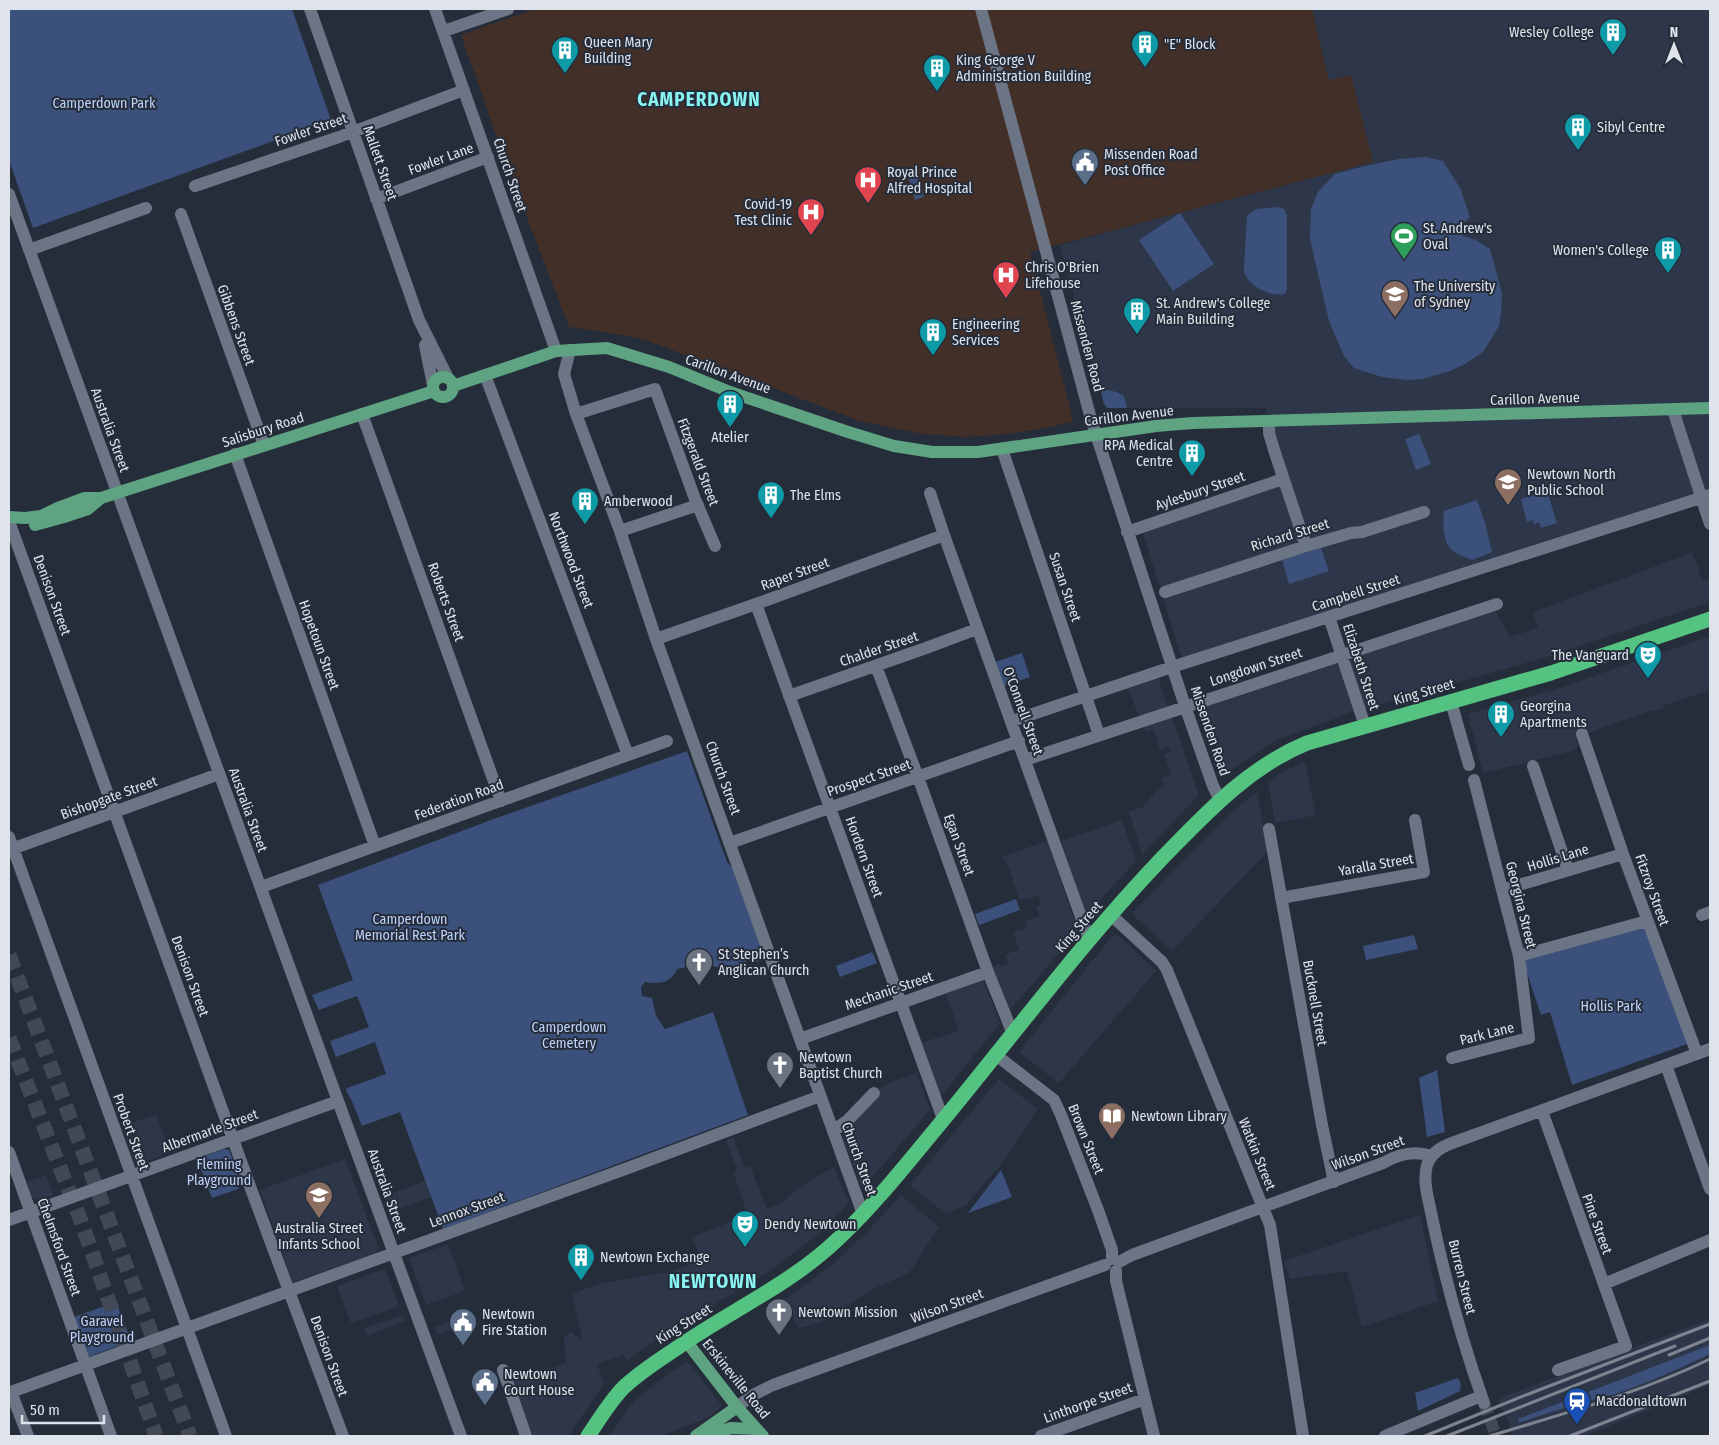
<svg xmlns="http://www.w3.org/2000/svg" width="1719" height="1445" viewBox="0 0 1719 1445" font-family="'Fira Sans Condensed',sans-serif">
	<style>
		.built { fill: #2d3749 }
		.medical { fill: #422f28 }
		.green { fill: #3b507b }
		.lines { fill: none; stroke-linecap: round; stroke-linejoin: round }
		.minor-tunnel { stroke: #424855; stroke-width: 12; stroke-dasharray: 12 6; stroke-linecap: butt }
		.highway-tunnel { stroke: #424855; stroke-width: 15; stroke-dasharray: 15 8; stroke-linecap: butt }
		.minor { stroke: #6c7585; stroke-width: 12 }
		.major { stroke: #5ea382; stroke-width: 12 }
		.highway { stroke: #54c280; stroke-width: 15 }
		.rail { stroke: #7e848f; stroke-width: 3 }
		.labels { text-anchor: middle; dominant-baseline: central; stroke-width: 4; stroke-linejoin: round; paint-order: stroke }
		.poi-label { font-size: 14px; fill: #dfe3ec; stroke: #262d3a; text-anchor: start }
		.park-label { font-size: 14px; fill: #bed3fc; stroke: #262d3a }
		.street-label { font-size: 14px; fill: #dfe3ec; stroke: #262d3a }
		.district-label { font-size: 19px; font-weight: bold; letter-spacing: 1px; fill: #88f3f1; stroke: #262d3a }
	</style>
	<rect width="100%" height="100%" fill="#262d3a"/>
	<path class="built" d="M1312,9H1710V507L1705,491L1182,659L1143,533L1290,483L1265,408H1107L1104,404L1060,245L1372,162L1351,76L1329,81Z
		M1691,553L1698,567L1702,581L1710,579V602L1547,657L1364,709L1349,664L1352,657L1495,610L1510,637L1538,628L1533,612Z
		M1710,636V690L1663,706L1664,708L1654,712L1653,710L1588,733L1575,735L1578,746L1575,750L1484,773V777L1468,714L1556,689Z
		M1334,663L1340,666L1355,711L1274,741L1229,772L1224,771L1203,705Z
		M1158,677L1168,707L1139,716L1128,689Z
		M1171,715L1199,795L1142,854L1129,812L1143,807L1157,790L1164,787L1162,778L1171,775L1164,754L1171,752L1169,747L1160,750L1154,730L1146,732L1144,725Z
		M1305,762L1316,815L1275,823L1268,783L1284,771Z
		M1257,792L1268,851L1172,951L1132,914L1229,814Z
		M1122,820L1136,861L1086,915L1061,841Z
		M1047,841L1078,931L1010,1010L993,967L999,964L1001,967L1008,964L1005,955L1019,949L1013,932L1027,928L1025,921L1039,916L1036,907L1041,904L1038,896L1019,900L1007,862L1001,857Z
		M1118,935L1156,971L1059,1083L1019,1052L1112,936Z
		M983,980L1000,1023L941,1096L920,1043L959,1031L946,994Z
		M917,1073L930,1110L862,1189L841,1133L881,1088L889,1083Z
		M999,1079L1038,1109L1002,1163L966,1205L946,1214L910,1185Z
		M156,1114L170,1153L136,1165L122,1127Z
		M733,1137L745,1168L750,1166L767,1209L781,1204L798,1188L834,1167L849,1203L825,1229L770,1271L654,1341L626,1361L624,1355L597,1364L604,1384L568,1436H533L513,1381L566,1363L564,1336L573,1332L575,1338L578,1336L579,1340L582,1339L572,1294L599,1284L674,1271L686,1266L700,1256L692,1237L748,1215L733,1172L737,1170L726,1140Z
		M345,1159L378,1247L376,1253L293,1282L260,1190Z
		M46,1175L53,1195L39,1200L31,1197L27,1182Z
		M426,1181L432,1197L392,1211L385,1196Z
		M901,1195L939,1227L909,1273L873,1289L821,1322L799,1328L783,1301L832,1265L867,1232Z
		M1420,1215L1438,1301L1362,1327L1347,1271L1290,1279L1284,1261Z
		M448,1244L465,1291L426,1305L409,1258Z
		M385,1269L399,1306L351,1323L337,1286Z
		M473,1313L475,1321L437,1335L434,1327Z
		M402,1315L405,1321L367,1336L364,1328Z
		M1710,1319V1385L1584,1436H1513L1504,1410L1501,1409L1498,1401H1500L1499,1398Z
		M688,1361L722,1406L707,1418L661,1436H609L628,1409L637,1398L671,1372Z"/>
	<path class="medical" d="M535,9H1312L1329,80L1351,75L1373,162L1030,252L1073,420L1071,422L1045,428L1006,434L967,437L922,434L860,421L648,341L629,336L569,327L506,163L461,35Z"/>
	<path class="green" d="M9,9H292L331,120L33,228L9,160Z
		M1426,157L1443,161L1460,188L1470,217L1461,225L1463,236L1476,240L1490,249L1502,293L1501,313L1499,326L1483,352L1465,364L1450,371L1423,379L1407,380L1382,377L1354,368L1344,356L1329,321L1310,239L1311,209L1318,192L1335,174L1365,166L1399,159Z
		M917,174L924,197L915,200L908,176Z
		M1277,207L1284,209L1287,215V288L1285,294C1272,297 1252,288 1246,276C1244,273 1244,271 1244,268L1247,216L1256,209Z
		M1180,213L1214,264L1173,291L1139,240Z
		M1108,390L1116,392L1124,396L1127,408H1107L1104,404L1101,391Z
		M1419,434L1431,464L1416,470L1405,439Z
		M1547,491L1557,523L1541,528L1539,522L1534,524L1533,520L1527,522L1521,499Z
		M1477,500L1485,523L1492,552L1472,560C1466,557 1458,555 1453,551C1442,543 1443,522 1444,511Z
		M1321,548L1329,571L1289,584L1282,560Z
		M1022,653L1030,677L1003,686L995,662Z
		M687,751L727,862L732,868L765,956L758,962L749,958C742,968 725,969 713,966C710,964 706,960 703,958L687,967L677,969C671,984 658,984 645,982L641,987L642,996L652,998L656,1016L665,1029L713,1012L748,1115L443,1229L400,1112L362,1126L351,1099L346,1091L347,1088L386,1074L375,1042L336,1057L330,1041L369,1027L357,996L319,1010L312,995L353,980L318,885L491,820Z
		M1016,899L1020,910L979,925L975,914Z
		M1647,927L1690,1043L1572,1085L1550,1012L1541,1015L1523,961Z
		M1414,935L1418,949L1366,960L1363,946Z
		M872,952L877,963L840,977L836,966Z
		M1437,1070L1445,1132L1427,1137L1419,1078Z
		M224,1149L229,1150L242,1184L238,1189L212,1198L197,1159Z
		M1001,1170L1012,1197L968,1213Z
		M116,1302L131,1341L88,1357L74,1317Z
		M1710,1345V1354C1679,1369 1647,1383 1615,1394C1583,1403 1551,1411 1519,1423L1518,1419Z
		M1458,1378L1461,1384L1460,1391L1418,1411L1415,1393Z"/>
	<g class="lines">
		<path class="minor-tunnel" d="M1484,1403L1496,1436"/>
		<path class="highway-tunnel" d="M9,955L190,1436
			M9,1038L81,1221L156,1436"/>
		<path class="minor" d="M310,9L419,320L448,378
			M435,9L556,351
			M981,9L1091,419L1185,706L1213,786L1220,800
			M444,31L508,9
			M195,186L339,137L464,90
			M9,194L338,1101L461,1436
			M376,199L488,157
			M181,214L264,445
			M29,250L146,208
			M425,345L433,385
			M570,350L564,374L576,414L620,531L656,639L863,1214
			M485,375L628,755
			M1673,410L1710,524
			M362,414L501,801
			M576,414L655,389L695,499L715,546
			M1269,421V433L1275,453L1306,546
			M1002,449L1099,735
			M235,454L375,846
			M930,493L944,535L1089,939
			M10,524L251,1189L343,1436
			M620,531L698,505
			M1127,532L1283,479
			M1165,592L1306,546L1351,533L1362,532L1424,512
			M756,604L943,1119
			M1329,617L1365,726
			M656,639L756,604L944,535
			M876,666L918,777L988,972L1013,1034
			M789,696L926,648L977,629
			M1451,702L1469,765
			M1012,721L1172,667L1710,495
			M1582,734L1623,854L1697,1054
			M1025,760L1497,604
			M1533,766L1568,870
			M1269,829L1322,1125L1334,1182
			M9,837L226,1436
			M730,843L1019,741
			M9,850L219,774
			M261,887L667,741
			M1502,890L1623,854
			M1281,898L1424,872L1415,820
			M1111,915L1162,962L1167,970L1270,1225L1303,1436
			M1702,915L1710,912
			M1519,956L1647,921
			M800,1039L988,972
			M996,1055L1054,1100L1061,1115L1098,1210L1112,1250V1259
			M1452,1058L1529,1038L1519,956L1474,780
			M1666,1065L1710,1189
			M1542,1111L1626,1346L1558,1370
			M833,1131L847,1121L874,1093
			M9,1152L111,1436
			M9,1220L338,1101
			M1119,1262L1132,1255L1383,1163C1399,1154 1414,1150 1431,1156
			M1116,1271V1281L1154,1436
			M1604,1284L1710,1240
			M503,1370L526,1436
			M1484,1403C1463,1344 1446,1283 1433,1222C1430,1204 1422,1183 1427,1165C1431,1153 1441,1147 1452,1143L1710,1049
			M737,1407L753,1395L773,1385L1105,1265
			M28,1436L11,1392L628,1168L820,1096
			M1041,1436L1145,1399
			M1385,1436L1481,1396"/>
		<path class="major" d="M433 387a10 10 0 1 1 20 0a10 10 0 1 1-20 0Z
			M453,386L556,351L607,348L669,367L730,392L848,432L894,446L932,452H978L1156,426L1193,423L1710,408
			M9,517L25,518L41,516L60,507L84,498H101L434,391
			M35,525L64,517L88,509L101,498
			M686,1341L737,1407L763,1436
			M696,1436L737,1407
			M707,1436L731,1428L757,1429"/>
		<path class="highway" d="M588,1436C599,1420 610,1401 624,1387C640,1372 659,1360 677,1348C731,1310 792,1284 840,1237C874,1205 904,1167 934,1131C1013,1036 1086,936 1172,848C1212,807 1253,765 1307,743L1551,673L1710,619"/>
		<path class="rail" d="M1669,1355L1710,1338
			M1425,1436L1526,1395L1710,1324
			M1447,1436L1675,1346
			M1490,1436C1565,1413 1640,1393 1710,1359
			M1570,1436L1710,1381"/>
	</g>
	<defs>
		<g id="building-pin" transform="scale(1.4375)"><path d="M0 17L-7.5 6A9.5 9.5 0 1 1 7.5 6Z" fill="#0f9aa8" stroke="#262d3a"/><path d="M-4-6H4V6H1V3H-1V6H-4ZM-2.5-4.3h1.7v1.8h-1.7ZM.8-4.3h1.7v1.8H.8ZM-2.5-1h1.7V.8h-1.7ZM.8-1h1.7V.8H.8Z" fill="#fff"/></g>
		<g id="civic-pin" transform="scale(1.4375)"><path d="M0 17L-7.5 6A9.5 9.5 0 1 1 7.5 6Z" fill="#5c6f8a" stroke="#262d3a"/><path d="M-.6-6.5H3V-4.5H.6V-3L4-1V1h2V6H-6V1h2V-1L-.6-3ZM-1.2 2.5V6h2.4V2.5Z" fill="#fff"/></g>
		<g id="hospital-pin" transform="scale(1.4375)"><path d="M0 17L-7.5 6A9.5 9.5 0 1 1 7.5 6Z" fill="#e0444e" stroke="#262d3a"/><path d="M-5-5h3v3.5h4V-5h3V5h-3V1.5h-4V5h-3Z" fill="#fff"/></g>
		<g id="stadium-pin" transform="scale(1.4375)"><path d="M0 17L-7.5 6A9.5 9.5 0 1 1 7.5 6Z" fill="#2e9e5b" stroke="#262d3a"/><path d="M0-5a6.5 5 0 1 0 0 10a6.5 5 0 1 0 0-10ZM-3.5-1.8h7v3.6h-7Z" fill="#fff"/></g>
		<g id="university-pin" transform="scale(1.4375)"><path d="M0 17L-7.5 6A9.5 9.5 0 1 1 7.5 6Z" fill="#8d6e63" stroke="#262d3a"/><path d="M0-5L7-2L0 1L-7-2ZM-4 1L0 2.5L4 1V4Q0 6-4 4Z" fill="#fff"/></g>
		<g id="school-pin" transform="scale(1.4375)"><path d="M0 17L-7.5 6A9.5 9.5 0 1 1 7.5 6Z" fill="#8d6e63" stroke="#262d3a"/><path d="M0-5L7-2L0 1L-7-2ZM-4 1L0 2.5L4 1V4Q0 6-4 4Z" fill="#fff"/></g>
		<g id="theatre-pin" transform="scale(1.4375)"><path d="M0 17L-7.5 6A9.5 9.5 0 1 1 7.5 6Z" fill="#0f9aa8" stroke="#262d3a"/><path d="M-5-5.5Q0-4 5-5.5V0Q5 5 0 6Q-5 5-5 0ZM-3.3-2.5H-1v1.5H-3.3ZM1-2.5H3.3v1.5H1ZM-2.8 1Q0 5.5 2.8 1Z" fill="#fff"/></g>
		<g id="church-pin" transform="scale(1.4375)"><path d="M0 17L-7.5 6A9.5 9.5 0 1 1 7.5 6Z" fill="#6b7280" stroke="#262d3a"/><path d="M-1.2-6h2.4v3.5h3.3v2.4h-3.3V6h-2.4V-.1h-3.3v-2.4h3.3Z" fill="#fff"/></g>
		<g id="library-pin" transform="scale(1.4375)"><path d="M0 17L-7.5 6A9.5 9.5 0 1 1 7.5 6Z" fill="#8d6e63" stroke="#262d3a"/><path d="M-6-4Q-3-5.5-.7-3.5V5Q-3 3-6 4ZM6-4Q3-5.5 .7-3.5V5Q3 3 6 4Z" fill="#fff"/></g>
		<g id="station-pin" transform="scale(1.4375)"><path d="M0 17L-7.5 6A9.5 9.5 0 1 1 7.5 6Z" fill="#1a4fb4" stroke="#262d3a"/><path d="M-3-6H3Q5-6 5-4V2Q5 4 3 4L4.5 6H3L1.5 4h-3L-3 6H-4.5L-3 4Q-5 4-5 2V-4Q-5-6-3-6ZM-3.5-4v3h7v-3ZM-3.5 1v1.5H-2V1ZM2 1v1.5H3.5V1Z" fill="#fff"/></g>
	</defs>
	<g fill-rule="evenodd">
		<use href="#building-pin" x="1613" y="32"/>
		<use href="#building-pin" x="1145" y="44"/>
		<use href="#building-pin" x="565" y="50"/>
		<use href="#building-pin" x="937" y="68"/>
		<use href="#building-pin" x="1578" y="127"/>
		<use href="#civic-pin" x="1085" y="162"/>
		<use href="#hospital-pin" x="868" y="180"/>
		<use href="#hospital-pin" x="811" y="212"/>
		<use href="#stadium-pin" x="1404" y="236"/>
		<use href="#building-pin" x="1668" y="250"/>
		<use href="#hospital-pin" x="1006" y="275"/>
		<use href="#university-pin" x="1395" y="294"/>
		<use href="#building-pin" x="1137" y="311"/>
		<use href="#building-pin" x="933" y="332"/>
		<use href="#building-pin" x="730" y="404"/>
		<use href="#building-pin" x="1192" y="453"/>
		<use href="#school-pin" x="1508" y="482"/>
		<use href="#building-pin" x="771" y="495"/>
		<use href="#building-pin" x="585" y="501"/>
		<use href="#theatre-pin" x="1648" y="655"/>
		<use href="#building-pin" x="1501" y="714"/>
		<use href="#church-pin" x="699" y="962"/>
		<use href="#church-pin" x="780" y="1065"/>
		<use href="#library-pin" x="1112" y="1116"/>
		<use href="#school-pin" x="319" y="1195"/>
		<use href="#theatre-pin" x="745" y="1224"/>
		<use href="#building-pin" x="581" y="1257"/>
		<use href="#church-pin" x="779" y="1312"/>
		<use href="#civic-pin" x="463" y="1322"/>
		<use href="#civic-pin" x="485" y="1382"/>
		<use href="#station-pin" x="1577" y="1401"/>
	</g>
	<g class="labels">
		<g class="poi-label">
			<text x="1594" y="32" text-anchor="end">Wesley College</text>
			<text x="584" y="42">Queen Mary<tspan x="584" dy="16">Building</tspan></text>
			<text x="1164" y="44">"E" Block</text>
			<text x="956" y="60">King George V<tspan x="956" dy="16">Administration Building</tspan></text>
			<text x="1597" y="127">Sibyl Centre</text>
			<text x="1104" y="154">Missenden Road<tspan x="1104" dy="16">Post Office</tspan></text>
			<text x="887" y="172">Royal Prince<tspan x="887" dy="16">Alfred Hospital</tspan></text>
			<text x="792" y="204" text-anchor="end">Covid-19<tspan x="792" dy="16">Test Clinic</tspan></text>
			<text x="1423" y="228">St. Andrew's<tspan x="1423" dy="16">Oval</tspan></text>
			<text x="1649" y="250" text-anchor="end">Women's College</text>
			<text x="1025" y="267">Chris O'Brien<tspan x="1025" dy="16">Lifehouse</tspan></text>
			<text x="1414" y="286">The University<tspan x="1414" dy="16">of Sydney</tspan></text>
			<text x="1156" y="303">St. Andrew's College<tspan x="1156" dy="16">Main Building</tspan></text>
			<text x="952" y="324">Engineering<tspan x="952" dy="16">Services</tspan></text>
			<text x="730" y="437" text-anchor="middle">Atelier</text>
			<text x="1173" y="445" text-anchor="end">RPA Medical<tspan x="1173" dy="16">Centre</tspan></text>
			<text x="1527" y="474">Newtown North<tspan x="1527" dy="16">Public School</tspan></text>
			<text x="790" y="495">The Elms</text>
			<text x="604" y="501">Amberwood</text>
			<text x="1629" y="655" text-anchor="end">The Vanguard</text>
			<text x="1520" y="706">Georgina<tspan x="1520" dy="16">Apartments</tspan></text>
			<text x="718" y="954">St Stephen’s<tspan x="718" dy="16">Anglican Church</tspan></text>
			<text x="799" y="1057">Newtown<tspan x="799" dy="16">Baptist Church</tspan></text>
			<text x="1131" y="1116">Newtown Library</text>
			<text x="764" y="1224">Dendy Newtown</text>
			<text x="319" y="1228" text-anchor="middle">Australia Street<tspan x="319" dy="16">Infants School</tspan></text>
			<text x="600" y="1257">Newtown Exchange</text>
			<text x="798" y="1312">Newtown Mission</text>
			<text x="482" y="1314">Newtown<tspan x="482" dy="16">Fire Station</tspan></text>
			<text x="504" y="1374">Newtown<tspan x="504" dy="16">Court House</tspan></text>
			<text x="1596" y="1401">Macdonaldtown</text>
		</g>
		<g class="park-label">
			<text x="104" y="103">Camperdown Park</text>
			<text x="410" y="919">Camperdown<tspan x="410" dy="16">Memorial Rest Park</tspan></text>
			<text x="1611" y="1006">Hollis Park</text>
			<text x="569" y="1027">Camperdown<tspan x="569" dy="16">Cemetery</tspan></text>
			<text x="219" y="1164">Fleming<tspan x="219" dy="16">Playground</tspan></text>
			<text x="102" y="1321">Garavel<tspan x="102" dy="16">Playground</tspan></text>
		</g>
		<g class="street-label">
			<text transform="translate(311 130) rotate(-19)">Fowler Street</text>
			<text transform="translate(441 159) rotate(-20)">Fowler Lane</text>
			<text transform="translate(380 163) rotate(71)">Mallett Street</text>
			<text transform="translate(510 175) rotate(71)">Church Street</text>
			<text transform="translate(236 325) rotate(70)">Gibbens Street</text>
			<text transform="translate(1087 346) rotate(75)">Missenden Road</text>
			<text transform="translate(728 374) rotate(20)">Carillon Avenue</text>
			<text transform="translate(1535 399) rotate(-2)">Carillon Avenue</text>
			<text transform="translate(1129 416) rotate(-7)">Carillon Avenue</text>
			<text transform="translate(110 430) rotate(70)">Australia Street</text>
			<text transform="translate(263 430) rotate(-18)">Salisbury Road</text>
			<text transform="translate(698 462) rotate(69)">Fitzgerald Street</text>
			<text transform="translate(1200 491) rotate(-19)">Aylesbury Street</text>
			<text transform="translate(1290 535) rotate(-17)">Richard Street</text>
			<text transform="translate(571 560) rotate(69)">Northwood Street</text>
			<text transform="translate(795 574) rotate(-20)">Raper Street</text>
			<text transform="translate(1065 587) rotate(71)">Susan Street</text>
			<text transform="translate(1356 593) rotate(-18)">Campbell Street</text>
			<text transform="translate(52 595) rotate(70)">Denison Street</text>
			<text transform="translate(446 602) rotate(70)">Roberts Street</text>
			<text transform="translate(319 645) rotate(70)">Hopetoun Street</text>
			<text transform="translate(879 649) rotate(-19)">Chalder Street</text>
			<text transform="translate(1256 667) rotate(-18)">Longdown Street</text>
			<text transform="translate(1361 667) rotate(72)">Elizabeth Street</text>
			<text transform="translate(1424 692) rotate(-16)">King Street</text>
			<text transform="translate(1023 711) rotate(70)">O'Connell Street</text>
			<text transform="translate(1210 731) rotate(71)">Missenden Road</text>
			<text transform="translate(723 778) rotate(70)">Church Street</text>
			<text transform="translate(869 778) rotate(-19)">Prospect Street</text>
			<text transform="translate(109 798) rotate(-20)">Bishopgate Street</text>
			<text transform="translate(459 800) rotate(-20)">Federation Road</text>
			<text transform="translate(248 810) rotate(70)">Australia Street</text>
			<text transform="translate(959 845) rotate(70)">Egan Street</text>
			<text transform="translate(864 857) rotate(70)">Hordern Street</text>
			<text transform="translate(1558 858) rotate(-17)">Hollis Lane</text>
			<text transform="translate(1376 865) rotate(-10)">Yaralla Street</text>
			<text transform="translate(1652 890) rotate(70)">Fitzroy Street</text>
			<text transform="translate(1521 905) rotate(76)">Georgina Street</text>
			<text transform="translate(1079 927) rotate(-49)">King Street</text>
			<text transform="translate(190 976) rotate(70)">Denison Street</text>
			<text transform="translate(889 991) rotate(-19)">Mechanic Street</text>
			<text transform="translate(1315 1003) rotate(80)">Bucknell Street</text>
			<text transform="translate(1487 1034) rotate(-14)">Park Lane</text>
			<text transform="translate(210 1131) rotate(-20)">Albermarle Street</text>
			<text transform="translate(131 1132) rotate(70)">Probert Street</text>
			<text transform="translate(1086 1139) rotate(68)">Brown Street</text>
			<text transform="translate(1368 1153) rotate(-20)">Wilson Street</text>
			<text transform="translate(1257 1154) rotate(68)">Watkin Street</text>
			<text transform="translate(859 1159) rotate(70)">Church Street</text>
			<text transform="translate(387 1191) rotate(70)">Australia Street</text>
			<text transform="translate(467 1210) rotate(-20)">Lennox Street</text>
			<text transform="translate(1597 1224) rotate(70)">Pine Street</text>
			<text transform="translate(59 1247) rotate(70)">Chelmsford Street</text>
			<text transform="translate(1462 1277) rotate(76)">Burren Street</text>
			<text transform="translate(947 1306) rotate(-20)">Wilson Street</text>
			<text transform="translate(684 1324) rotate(-32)">King Street</text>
			<text transform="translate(329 1356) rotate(70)">Denison Street</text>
			<text transform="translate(736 1379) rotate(51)">Erskineville Road</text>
			<text transform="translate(1088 1403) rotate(-20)">Linthorpe Street</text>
		</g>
		<g class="district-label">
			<text x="699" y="99">CAMPERDOWN</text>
			<text x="713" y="1281">NEWTOWN</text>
		</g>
	</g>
	<rect width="1719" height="1445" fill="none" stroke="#dfe3ec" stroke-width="20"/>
	<g transform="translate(1674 45)" stroke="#262d3a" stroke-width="4" paint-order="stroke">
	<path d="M0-4L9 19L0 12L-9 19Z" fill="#dfe3ec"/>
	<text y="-8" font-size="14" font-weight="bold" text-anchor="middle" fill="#dfe3ec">N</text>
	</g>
	<path d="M22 1415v8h82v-8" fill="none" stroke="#dfe3ec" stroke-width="2.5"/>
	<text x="30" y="1415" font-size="15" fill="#dfe3ec" stroke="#262d3a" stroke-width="4" paint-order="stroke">50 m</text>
</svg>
